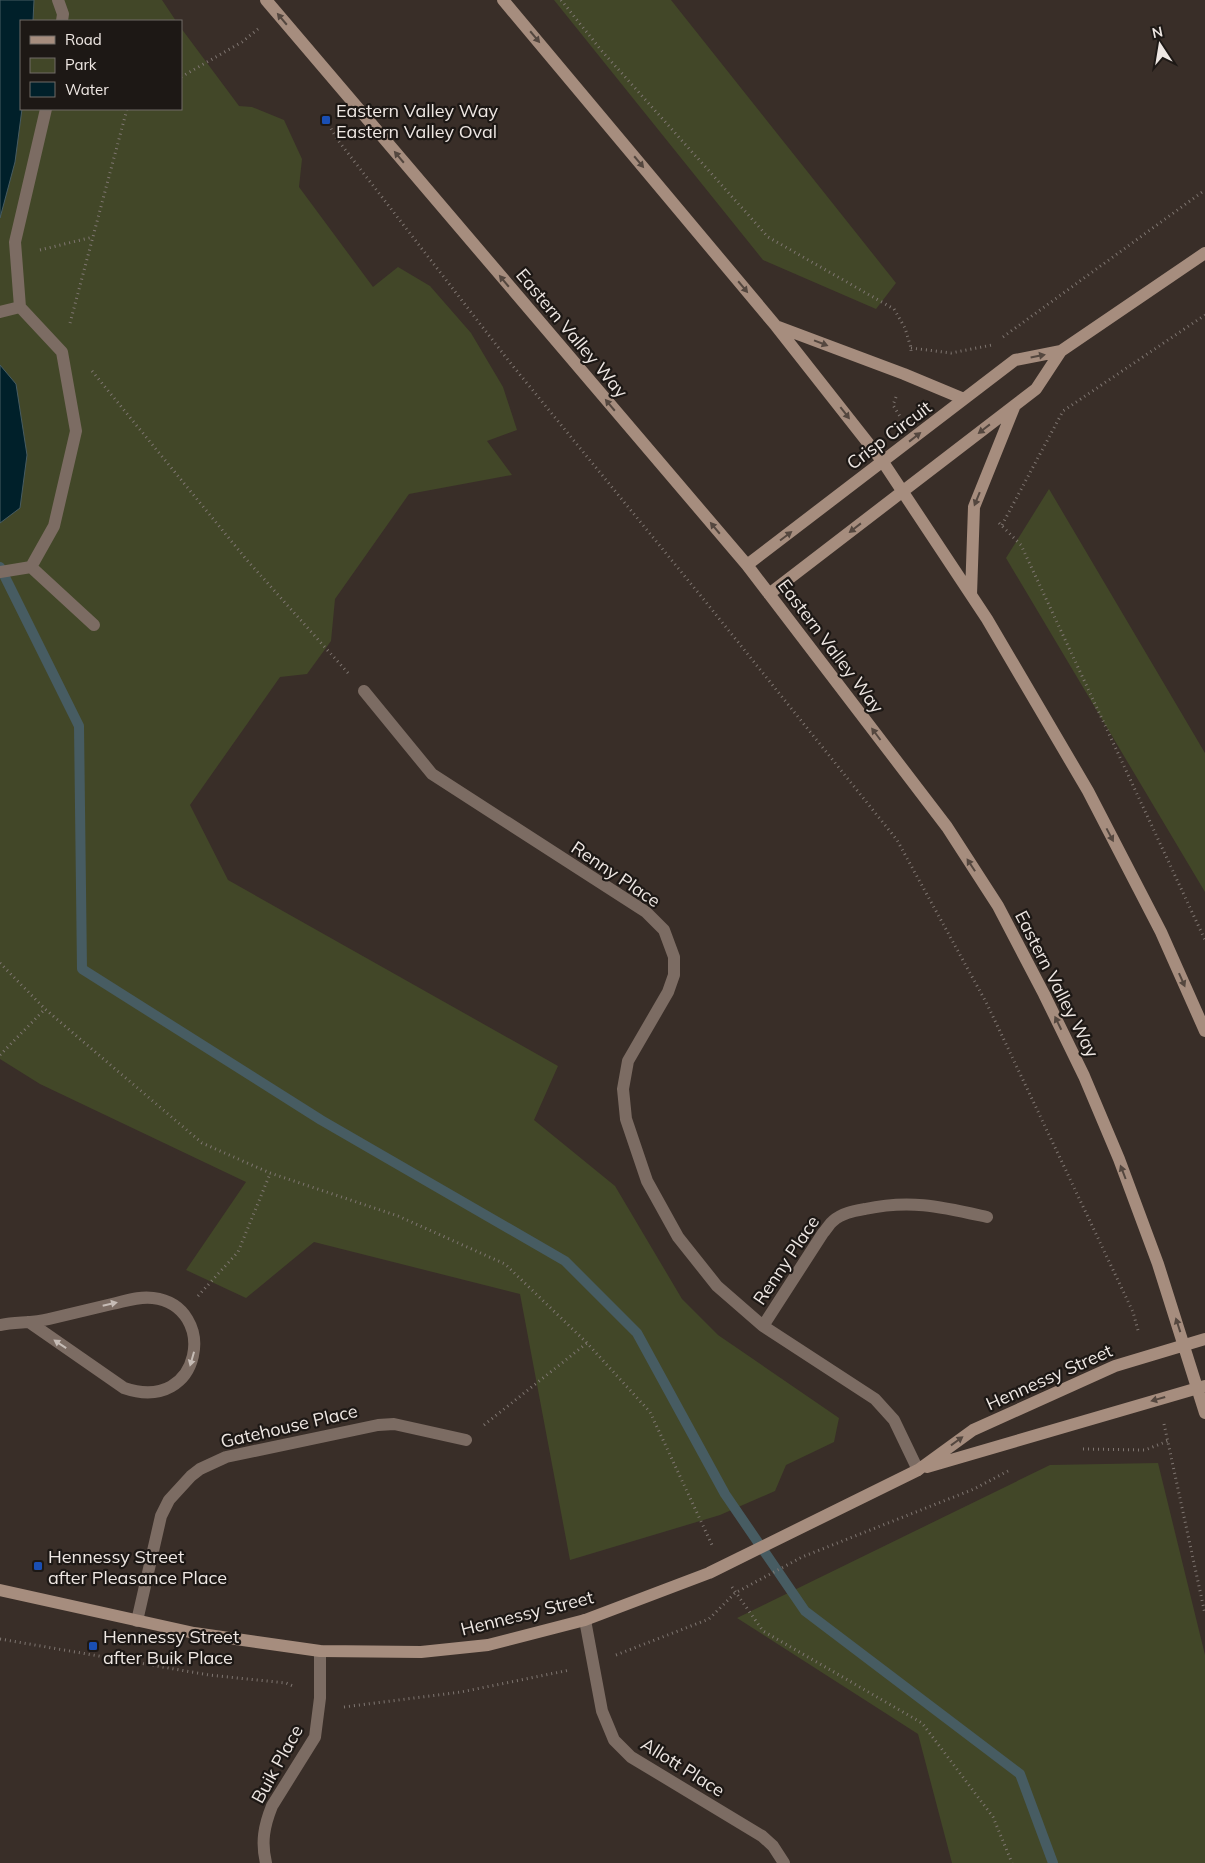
<svg xmlns="http://www.w3.org/2000/svg" width="1205" height="1863" viewBox="0 0 1205 1863" font-family="Mulish,sans-serif">
	<style>
		.green { fill: #424728 }
		.water { fill: #00202a; stroke: #475c62 }
		.lines { fill: none; stroke-linecap: round; stroke-linejoin: round }
		.stream { stroke: #475c62; stroke-width: 10 }
		.path { stroke: #7f7671; stroke-width: 3; stroke-dasharray: 1 4; stroke-linecap: butt }
		.lane { stroke: #7c6c63; stroke-width: 12 }
		.street { stroke: #7c6c63; stroke-width: 12 }
		.secondary { stroke: #a68d7e; stroke-width: 12 }
		.oneway { fill: #54473f }
		.oneway2 { fill: #c6bcb6 }
		.transit-dot { fill: #1a4fb4; stroke: #1d1815; stroke-width: 2 }
		.labels { text-anchor: middle; dominant-baseline: central; stroke-width: 4.5; stroke-linejoin: round; paint-order: stroke }
		.poi-label { font-size: 18px; fill: #eee7e3; stroke: #1d1815; text-anchor: start }
		.street-label { font-size: 18px; fill: #eee7e3; stroke: #1d1815 }
	</style>
	<rect width="100%" height="100%" fill="#392e28"/>
	<path class="green" d="M0,0H162L176,21H21V109H181V28L239,106L252,107L284,120L302,159L299,187L373,287L398,267L430,286L471,333L503,387L517,430L487,441L512,475L409,494L335,599L331,641L307,674L280,677L190,805L228,880L558,1066L534,1120L615,1186L682,1299L718,1335L839,1418L834,1442L786,1465L775,1491L720,1515L570,1560L520,1294L314,1242L246,1298L186,1270L246,1182L40,1084L0,1059Z
		M554,0H671L896,283L876,309L763,260Z
		M1049,489L1205,753V892L1006,558Z
		M1158,1463L1205,1655V1863H952L918,1734L737,1618L1050,1465Z"/>
	<path class="water" d="M0,0H34L33,21H21L22,109L15,162L0,218Z
		M0,365L16,384L27,455L20,508L0,523Z"/>
	<g class="lines">
		<path class="stream" d="M0,567L79,726L82,969L321,1120L565,1261L637,1333L725,1494L805,1611L1020,1774L1053,1863"/>
		<path class="path" d="M561,0L601,50L768,237L894,309L905,328L911,348V351
			M181,77L242,42L258,29
			M326,120L337,139L508,360L705,601L897,840L987,1004L1133,1312L1139,1334
			M40,250L93,237
			M70,323L127,109
			M1003,337L1205,190
			M911,348L951,353L992,345
			M92,371L246,559L348,673
			M896,397L893,405L901,418
			M999,523L1021,545L1205,940
			M1002,525L1063,411L1205,315
			M0,963L45,1009L202,1143L270,1173L398,1216L505,1264L587,1343L650,1412L712,1545
			M0,1055L45,1009
			M198,1296L238,1252L270,1174
			M1164,1424L1205,1614
			M484,1425L587,1343
			M1083,1449L1145,1450L1168,1441
			M732,1587L763,1631L922,1723L993,1817L1012,1863
			M0,1639L209,1675L286,1683L295,1687
			M616,1655L709,1619L735,1593L802,1557L974,1489L1008,1471
			M344,1707L461,1692L570,1670"/>
		<path class="lane" d="M58,0L63,14L62,21
			M0,312L20,307
			M31,567L94,625
			M0,572L31,567L54,526L76,431L62,352L20,307L15,242L46,109"/>
		<path class="street" d="M364,691L432,774L646,912L664,930L674,957V975L668,992L628,1061L623,1089L626,1119L647,1181L678,1237L717,1286L763,1326L875,1399L894,1420L918,1470
			M0,1325C16,1322 33,1323 49,1319C70,1314 91,1309 112,1304C126,1301 139,1296 153,1298C219,1306 203,1415 124,1388L29,1322
			M763,1326L823,1233C827,1229 829,1224 833,1221C842,1213 854,1211 865,1209C911,1199 942,1207 987,1217
			M585,1620L602,1711L614,1740L631,1757L762,1836L773,1846L784,1863
			M137,1621L161,1516L169,1500L191,1476L200,1469L226,1457L378,1425L394,1424L466,1440
			M266,1863C261,1842 264,1826 272,1806L315,1737L320,1698V1651"/>
		<path class="secondary" d="M266,0L747,565L947,827L998,906L1044,994L1084,1076L1119,1159L1158,1264L1205,1413
			M503,0L776,326L883,462L987,619L1088,791L1161,932L1205,1031
			M776,326L904,374L964,399
			M747,565L1015,360L1061,351
			M769,594L1036,389L1061,351L1205,253
			M971,595L974,507L1015,405
			M927,1467L1205,1386
			M0,1590L194,1633L320,1651L421,1652L488,1645L585,1620L709,1573L918,1470L973,1430L1115,1366L1205,1339"/>
	</g>
	<defs><path id="oneway-solid" d="M-6-.8H1V-3.2L6.5 0L1 3.2V.8H-6Z" transform="scale(1.25)"/></defs>
	<g class="oneway">
		<use href="#oneway-solid" transform="translate(282 19) rotate(-130)"/>
		<use href="#oneway-solid" transform="translate(535 37) rotate(50)"/>
		<use href="#oneway-solid" transform="translate(399 157) rotate(-130)"/>
		<use href="#oneway-solid" transform="translate(639 162) rotate(50)"/>
		<use href="#oneway-solid" transform="translate(504 281) rotate(-130)"/>
		<use href="#oneway-solid" transform="translate(743 287) rotate(50)"/>
		<use href="#oneway-solid" transform="translate(821 343) rotate(21)"/>
		<use href="#oneway-solid" transform="translate(1038 356) rotate(-11)"/>
		<use href="#oneway-solid" transform="translate(610 405) rotate(-130)"/>
		<use href="#oneway-solid" transform="translate(845 413) rotate(52)"/>
		<use href="#oneway-solid" transform="translate(984 429) rotate(142)"/>
		<use href="#oneway-solid" transform="translate(915 437) rotate(-38)"/>
		<use href="#oneway-solid" transform="translate(977 499) rotate(112)"/>
		<use href="#oneway-solid" transform="translate(715 528) rotate(-130)"/>
		<use href="#oneway-solid" transform="translate(855 528) rotate(142)"/>
		<use href="#oneway-solid" transform="translate(786 536) rotate(-37)"/>
		<use href="#oneway-solid" transform="translate(876 734) rotate(-127)"/>
		<use href="#oneway-solid" transform="translate(1110 835) rotate(62)"/>
		<use href="#oneway-solid" transform="translate(971 865) rotate(-123)"/>
		<use href="#oneway-solid" transform="translate(1182 980) rotate(66)"/>
		<use href="#oneway-solid" transform="translate(1058 1023) rotate(-116)"/>
		<use href="#oneway-solid" transform="translate(1123 1172) rotate(-111)"/>
		<use href="#oneway-solid" transform="translate(1178 1325) rotate(-108)"/>
		<use href="#oneway-solid" transform="translate(1158 1399) rotate(164)"/>
		<use href="#oneway-solid" transform="translate(957 1441) rotate(-36)"/>
	</g>
	<g class="oneway2">
		<use href="#oneway-solid" transform="translate(110 1304) rotate(-13)"/>
		<use href="#oneway-solid" transform="translate(60 1344) rotate(-146)"/>
		<use href="#oneway-solid" transform="translate(192 1359) rotate(106)"/>
	</g>
	<g class="transit-dot">
		<rect x="321" y="115" width="10" height="10" rx="2.5"/>
		<rect x="33" y="1561" width="10" height="10" rx="2.5"/>
		<rect x="88" y="1641" width="10" height="10" rx="2.5"/>
	</g>
	<g class="labels">
		<g class="poi-label">
			<text x="336" y="110">Eastern Valley Way<tspan x="336" dy="21">Eastern Valley Oval</tspan></text>
			<text x="48" y="1556">Hennessy Street<tspan x="48" dy="21">after Pleasance Place</tspan></text>
			<text x="103" y="1636">Hennessy Street<tspan x="103" dy="21">after Buik Place</tspan></text>
		</g>
		<g class="street-label">
			<text transform="translate(572 333) rotate(50)">Eastern Valley Way</text>
			<text transform="translate(889 435) rotate(-37)">Crisp Circuit</text>
			<text transform="translate(831 646) rotate(53)">Eastern Valley Way</text>
			<text transform="translate(616 874) rotate(34)">Renny Place</text>
			<text transform="translate(1057 984) rotate(63)">Eastern Valley Way</text>
			<text transform="translate(786 1260) rotate(-56)">Renny Place</text>
			<text transform="translate(1049 1377) rotate(-24)">Hennessy Street</text>
			<text transform="translate(289 1426) rotate(-13)">Gatehouse Place</text>
			<text transform="translate(527 1613) rotate(-14)">Hennessy Street</text>
			<text transform="translate(277 1764) rotate(-61)">Buik Place</text>
			<text transform="translate(683 1767) rotate(32)">Allott Place</text>
		</g>
	</g>
	<rect x="20" y="20" width="162" height="90" fill="#1d1815" stroke="#716b67"/>
	<rect x="30" y="36" width="25" height="8" fill="#a68d7e" stroke="#716b67"/>
	<text x="65" y="45" font-size="15" fill="#eee7e3">Road</text>
	<rect x="30" y="58" width="25" height="15" fill="#424728" stroke="#716b67"/>
	<text x="65" y="70" font-size="15" fill="#eee7e3">Park</text>
	<rect x="30" y="82" width="25" height="15" fill="#00202a" stroke="#716b67"/>
	<text x="65" y="95" font-size="15" fill="#eee7e3">Water</text>
	<g transform="translate(1160 45) rotate(348)" stroke="#1d1815" stroke-width="4" paint-order="stroke">
	<path d="M0-4L9 19L0 12L-9 19Z" fill="#eee7e3"/>
	<text y="-8" font-size="14" font-weight="bold" text-anchor="middle" fill="#eee7e3">N</text>
	</g>
</svg>
